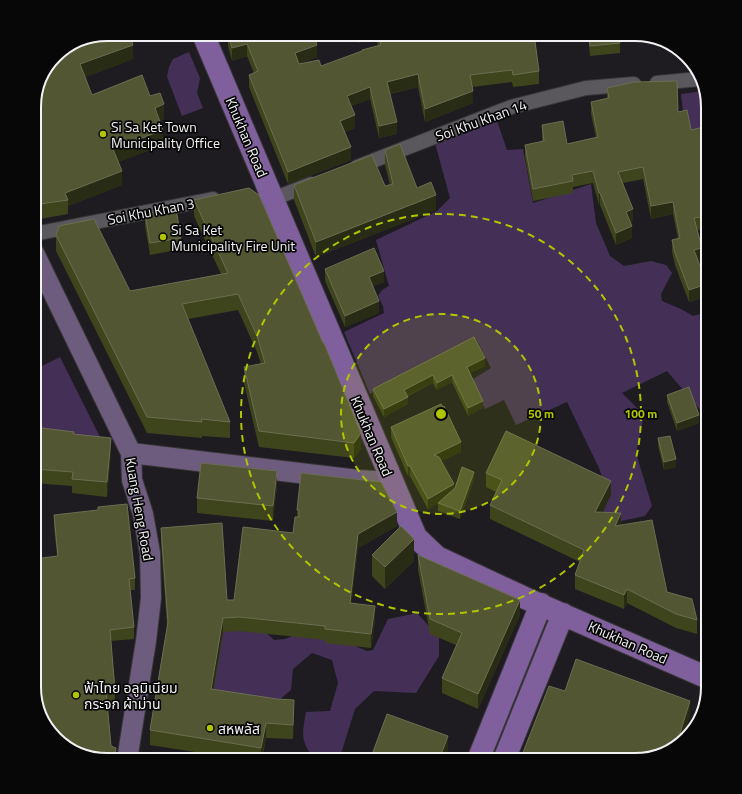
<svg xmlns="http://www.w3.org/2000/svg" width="742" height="794" viewBox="0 0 742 794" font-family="'Titillium Web','Noto Sans Thai',sans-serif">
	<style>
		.green { fill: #443057 }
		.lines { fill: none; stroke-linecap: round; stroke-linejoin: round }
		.street-casing { stroke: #373638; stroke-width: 16 }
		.secondary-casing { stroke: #373638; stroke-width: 22 }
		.primary-casing { stroke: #373638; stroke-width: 24 }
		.street { stroke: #5a585d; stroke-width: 14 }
		.secondary { stroke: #6d5c7d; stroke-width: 20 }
		.primary { stroke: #805f9d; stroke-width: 22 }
		.wall { fill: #3e441c }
		.shaded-wall { fill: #292c14 }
		.building { fill: #525633; stroke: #6b6e51 }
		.ring { fill: none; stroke: #b0c500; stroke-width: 2; stroke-dasharray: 7 5 }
		.poi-dot { fill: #b0c500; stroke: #080708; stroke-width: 1.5 }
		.labels { text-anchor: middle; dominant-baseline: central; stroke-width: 3.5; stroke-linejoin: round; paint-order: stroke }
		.street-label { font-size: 14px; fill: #f1f0f2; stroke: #080708 }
		.poi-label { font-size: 14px; fill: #f1f0f2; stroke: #080708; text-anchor: start }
		.rim { fill: none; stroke: #f1f0f2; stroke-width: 2 }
		.centre { fill: #b0c500; stroke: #080708; stroke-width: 2 }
		.ring-label { font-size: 12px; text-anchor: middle; font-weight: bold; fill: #b0c500; stroke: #080708; stroke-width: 3.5; stroke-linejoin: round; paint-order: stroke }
	</style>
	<rect width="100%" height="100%" fill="#1e1c20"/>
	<path class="green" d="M189,52L200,78L197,93L203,108L182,116L167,77L169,67L173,59Z
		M703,91L708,107V146L705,153L684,120L681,94Z
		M497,121L507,150L523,149L533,203L591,184L596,223L610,256L624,266L651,261L666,265L672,273L661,294L662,301L681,309L693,316L708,312V419L667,371L622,393L644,415L636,453L652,506L645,516L598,526L609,496L599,468L567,402L516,425L504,400L485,409L470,381L491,368L476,339L370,394L344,332L384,313L383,306L378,296L382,290L389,286L376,240L437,211L450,198L435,143Z
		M60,357L106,449L34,441V370Z
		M232,600L252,602L258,625L274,640L285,639L300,633L317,630L367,651L373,650L388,619L417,613L439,637V656L416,693L374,691L355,709L339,760H316C300,743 302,734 306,712L330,711L338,683L332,660L312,653L293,669L291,690L278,701L211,698L224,611Z"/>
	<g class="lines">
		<g class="street-casing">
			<path id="street" d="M657,83L699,79
				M357,167L511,107L586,88L634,84
				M273,199L311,184
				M34,234L213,199"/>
		</g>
		<g class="secondary-casing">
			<path id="secondary" d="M34,253L131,453L132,480L143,514L150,553L151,598L146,641L127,760
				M131,453L358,480L392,482"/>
		</g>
		<g class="primary-casing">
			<path id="primary" d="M203,34L416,537L437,557L525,598L708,678
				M478,760L541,604
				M504,760L563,614"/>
		</g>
		<use href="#street" class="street"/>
		<use href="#secondary" class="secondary"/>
		<use href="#primary" class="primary"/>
	</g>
	<path class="wall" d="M228,34H313L317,57L298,64L321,66L378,46L376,37L358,43L355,34H534L539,71V84L513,87L512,82L472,87L473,103L425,122L418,87L390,94L397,134L379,138L370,99L351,106L355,128L345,132L351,160L288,184L249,87V75L254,73L247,56L232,61L228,46Z
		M588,34H619L620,43V53L590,56Z
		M133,59L85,77L92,95L150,96L164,119L160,121L163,145L118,162L122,185L68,206V214L40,219L34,215V102L41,75Z
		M607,88L678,112L691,130L708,126L707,228L697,230L702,260L698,261L707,296L689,302L675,265L672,252V240L678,239L673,214L651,219L643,179L623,183L633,221L630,222L632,238L616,245L600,205H599L593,183L573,187V193L533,201L525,157V145L542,142V125L567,144L596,138L591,114V102L607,98Z
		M385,150L417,188L436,210L316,257L294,200V185L385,186L390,185L385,165Z
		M194,200L361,449L354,458L259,447L244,383V367L261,364L257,352L238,310L188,319L230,422V438L202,436V438L147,433L56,251V235L130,291L221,274L194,216Z
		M145,214L181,238V249L150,255L145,226Z
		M325,269L384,282L373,286L379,313L345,327L325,281Z
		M474,337L485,366L470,373L483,408L468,416L452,382L437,390L433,383L408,396V404L384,417L373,396V389Z
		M667,395L699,423L677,431L667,402Z
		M708,415V430L706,423V416Z
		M34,427L74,434L111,452L107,497L72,493V486L34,483Z
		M391,427L461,452L441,461L454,489L474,479L460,519L438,511V503L440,502L428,509L410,476H408L391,437Z
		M658,438L676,467L664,470L658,446Z
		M486,473L611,495L602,512L621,525L667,592L697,620V634L676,628L627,603L624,609L575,589V575L580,562L490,519V505L496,492L486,487Z
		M34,483L40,514V529H34Z
		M277,486L273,521L197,513V498Z
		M297,510L397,526L358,548L351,603L375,620L371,648L325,643V640L239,631L223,632L214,689L294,714L293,739L266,738L262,760H247L150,745V730L167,626L161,542V528L227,600H234L293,533L297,517Z
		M54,515L135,578V590H130L134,627V639L111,641L115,690V702L107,703L111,746L116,748V760H107L57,556L54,527Z
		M706,517H708V532L706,525Z
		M372,555L414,561L385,589L372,576Z
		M418,555L520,615L478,709L442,693V678L456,645L430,634L418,570Z
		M565,691L690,716L635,760H522V755Z
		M387,714L448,751L445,760H370Z"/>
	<path class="shaded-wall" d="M358,34H376V37L358,43Z
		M247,44V56L232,61V48Z
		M133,45V59L80,79V64Z
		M317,45V57L295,65V53Z
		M418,74V87L387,94V82Z
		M370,87V99L347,108V96Z
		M473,91V103L425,122V109Z
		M164,104V119L155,122V108Z
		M355,115V128L340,134V121Z
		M397,122V134L379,138V126Z
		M163,130V145L113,164V149Z
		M351,147V160L288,184V172Z
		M122,171V185L68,206V200L65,193Z
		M599,193H600V205H599Z
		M436,195V210L316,257V242Z
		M673,202V214L651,219V206Z
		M633,209V221L626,224V212Z
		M708,209V221H707V216L706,210Z
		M632,226V238L616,245V233Z
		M702,248V260L694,262V250Z
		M384,271V282L369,288V277Z
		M707,284V296L689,302V290Z
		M379,301V313L345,327V316Z
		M485,358V366L467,375V367Z
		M433,375V383L404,397V390Z
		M452,375V382L437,390V383Z
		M408,397V404L384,417V409Z
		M483,401V408L468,416V408Z
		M699,415V423L677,431V423Z
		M361,433V449L354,458V443Z
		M111,438V452L107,497V482Z
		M461,442V452L434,465V455Z
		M676,459V467L664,470V462Z
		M408,466H410V476H408Z
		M277,471V486L273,521V506Z
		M474,472V479L460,519V511Z
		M611,481V495L595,527V512Z
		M454,484V494L428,509V499Z
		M397,512V526L358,548L350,618V603L358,534Z
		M621,513V527L615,526Z
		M414,539V561L385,589V567Z
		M627,589V603L624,609V595Z
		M520,600V615L478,709V694Z
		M375,606V620L371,648V634Z
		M223,618V632L211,703V689Z
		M294,700V714L293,739V725Z
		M690,701V716L682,742L680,745L676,746Z
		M266,723V738L261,760V748Z
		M448,736V751L445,760H439Z
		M116,748V760H114Z"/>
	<path class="building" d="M107,34H129L133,45L80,64L92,95L142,75L150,96L160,93L164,104L155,108L163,130L113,149L122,171L65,193L68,200L40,204L34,200V102L41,75L59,52Z
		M228,34H313L317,45L295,53L299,64L319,60L321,66L362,51V50L381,45L378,34H534L539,71L513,75L512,70L470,75L473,91L425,109L418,74L387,82L397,122L379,126L370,87L347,96L355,115L340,121L351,147L288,172L249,75L258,71L247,44L232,48Z
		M589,34H619L620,43L590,46Z
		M677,81L678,112L687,110L691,130L708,126V209L706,210L707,216L694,218L702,248L694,250L707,284L689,290L675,253L672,240L680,238L673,202L651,206L643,167L618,172L633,209L626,212L632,226L616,233L600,193H599L593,171L572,175L573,181L533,189L525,145L544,141L542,125L563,121L567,144L598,137L591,102L609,98L607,88L634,82Z
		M400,144L417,188L431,182L436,195L316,242L294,185L372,155L385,186L393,184L385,150Z
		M249,188L259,195L323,343H324L361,433L354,443L259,431L244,367L265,363L257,336L238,294L182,304L230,422L201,419L202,422L147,417L56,235L59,226L94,219L130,291L228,273L194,200Z
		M176,209L181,238L150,243L145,214Z
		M374,248L384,271L369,277L379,301L345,316L325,269Z
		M474,337L485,358L467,367L483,401L468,408L452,375L437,383L433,375L404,390L408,397L384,409L373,389Z
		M689,387L699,415L677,423L667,395Z
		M441,404L443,407L444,406L461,442L434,455L439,457L454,484L428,499L410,466H408L391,427Z
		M708,415V423L706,416Z
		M34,427L74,432L73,434L111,438L107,482L72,479L73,472L34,469Z
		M506,431L611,481L595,512L621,513L615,526L652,520L667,592L692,599L697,620L676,614L627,589L624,595L575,575L584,550L490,505L502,480L486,473Z
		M670,436L676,459L664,462L658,438Z
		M201,463L277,471L273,506L197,498Z
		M462,467L474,472L460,511L438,503L455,488Z
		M301,473L381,482L397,512L358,534L350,603L375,606L371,634L325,629V626L239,617L223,618L211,689L277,699L294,700L293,725L266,723L261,748L150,730L168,622L161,528L222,523L227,600H234L243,527L293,533L295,517H299V510H297Z
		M34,483H39L40,514H34Z
		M127,504L135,578L129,579L134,627L110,630L115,690L106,691L111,746L116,748L114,760H107L75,752L49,732L34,687V559L58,556L54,515L98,510V507Z
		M706,517H708V525Z
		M401,526L414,539L385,567L372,555Z
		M418,555L520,600L478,694L442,678L462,633L430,619Z
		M576,659L690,701L676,746L635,760H538L522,755L549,686L565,691Z
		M387,714L448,736L439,760H419L404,754L402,760H370Z"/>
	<circle cx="441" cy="414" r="100" fill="#b0c500" fill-opacity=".12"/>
	<g class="ring">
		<circle cx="441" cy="414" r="100"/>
		<circle cx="441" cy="414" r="200"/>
	</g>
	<g class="poi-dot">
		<circle cx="103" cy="134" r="4"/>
		<circle cx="163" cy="237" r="4"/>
		<circle cx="76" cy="695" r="4"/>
		<circle cx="210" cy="728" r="4"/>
	</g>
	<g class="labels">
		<g class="street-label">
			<text transform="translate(481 120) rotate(-20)">Soi Khu Khan 14</text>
			<text transform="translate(247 137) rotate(67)">Khukhan Road</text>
			<text transform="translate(151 211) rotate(-11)">Soi Khu Khan 3</text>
			<text transform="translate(372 436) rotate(67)">Khukhan Road</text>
			<text transform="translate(140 509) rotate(80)">Kuang Heng Road</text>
			<text transform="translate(628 642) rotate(24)">Khukhan Road</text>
		</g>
		<g class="poi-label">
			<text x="111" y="126">Si Sa Ket Town<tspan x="111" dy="16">Municipality Office</tspan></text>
			<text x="171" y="229">Si Sa Ket<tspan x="171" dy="16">Municipality Fire Unit</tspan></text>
			<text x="84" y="687">ฟ้าไทย อลูมิเนียม<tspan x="84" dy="16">กระจก ผ้าม่าน</tspan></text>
			<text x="218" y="728">สหพลัส</text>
		</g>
	</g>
	<path d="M0 0H742V794H0ZM107 41H635A66 66 0 0 1 701 107V687A66 66 0 0 1 635 753H107A66 66 0 0 1 41 687V107A66 66 0 0 1 107 41Z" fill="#080708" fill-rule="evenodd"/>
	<path class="rim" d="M107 41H635A66 66 0 0 1 701 107V687A66 66 0 0 1 635 753H107A66 66 0 0 1 41 687V107A66 66 0 0 1 107 41Z"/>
	<circle cx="441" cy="414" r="6" class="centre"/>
	<g class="ring-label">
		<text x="541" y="418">50 m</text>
		<text x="641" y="418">100 m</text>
	</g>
</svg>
